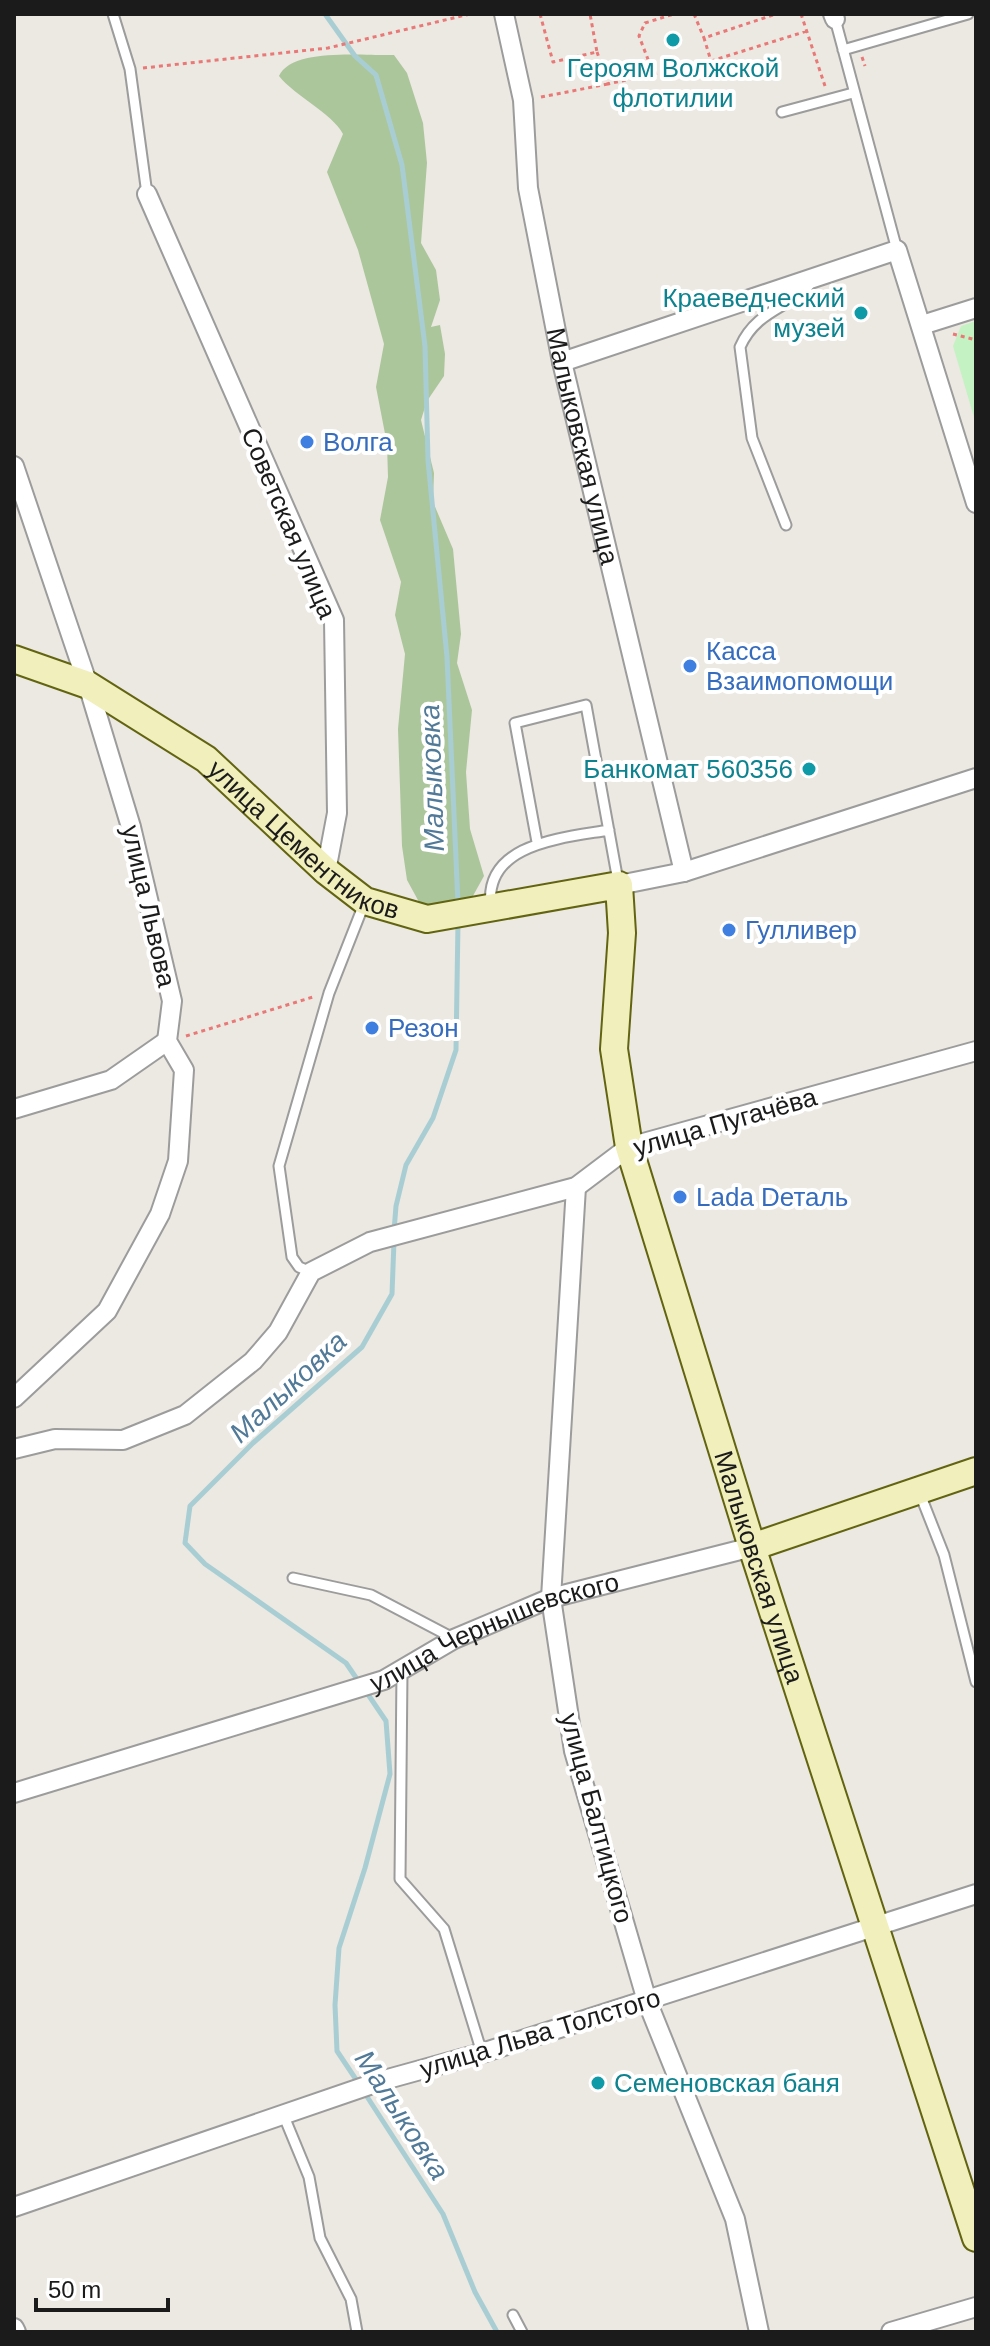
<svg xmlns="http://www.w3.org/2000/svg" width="990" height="2346" viewBox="0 0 990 2346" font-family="Arial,sans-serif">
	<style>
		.forest { fill: #acc69c }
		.park { fill: #c4f2c3 }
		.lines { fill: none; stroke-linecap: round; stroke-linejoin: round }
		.stream { stroke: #a8ced4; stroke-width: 5 }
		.lane-casing { stroke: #9c9c9c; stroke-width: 13 }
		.street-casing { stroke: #9c9c9c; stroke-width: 22 }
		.secondary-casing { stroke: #626411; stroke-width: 30 }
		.path { stroke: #e87977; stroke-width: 3; stroke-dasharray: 4 4; stroke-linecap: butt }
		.lane { stroke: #fff; stroke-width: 9 }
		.street { stroke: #fff; stroke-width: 18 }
		.secondary { stroke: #f1efbb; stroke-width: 26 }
		.culture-dot { fill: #0f9aa8; stroke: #fff; stroke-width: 3 }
		.shop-dot { fill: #3f7fe0; stroke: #fff; stroke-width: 3 }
		.labels { text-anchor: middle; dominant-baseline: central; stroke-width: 8; stroke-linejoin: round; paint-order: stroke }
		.culture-label { font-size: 26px; fill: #0d838f; stroke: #fff; text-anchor: end }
		.shop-label { font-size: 26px; fill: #366cbe; stroke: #fff; text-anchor: start }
		.street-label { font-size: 26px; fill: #1b1b1b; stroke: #fff }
		.water-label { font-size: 28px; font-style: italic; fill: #517a98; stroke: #fff }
	</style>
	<rect width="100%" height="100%" fill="#ece8e2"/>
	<path class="forest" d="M394,55L407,73L423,123L427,163L421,243L436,270L440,300L431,327L440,325L445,354L444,376L427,401L421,420L434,473L433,502L453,549L461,634L457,663L472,710L466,772L470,829L484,876L469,903L428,908L419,902L407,880L402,846L398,729L405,654L395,615L401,582L380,520L388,477L387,444L376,387L384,344L358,250L327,172L343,134C332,113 296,97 279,76C292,47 365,56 394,55Z"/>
	<path class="park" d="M976,321V424L953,346L961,326Z"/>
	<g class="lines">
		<path class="stream" d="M325,14L355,56L376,75L402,165L425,346L428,460L447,657L458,904
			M394,1231L396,1206L406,1165L433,1118L456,1050L458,922
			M359,1682L346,1663L205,1564L185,1543L190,1506L253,1443L362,1347L392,1294L394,1241
			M359,2084L337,2051L335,2005L339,1948L365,1868L390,1774L386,1721L365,1690
			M364,2092L443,2214L475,2292L497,2332"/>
		<g class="lane-casing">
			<path id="lane" d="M113,14L130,69L147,194
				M835,19L897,250
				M843,50L968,14
				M782,112L853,93
				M786,525L752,438L740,347C758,306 798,307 813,279
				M537,842L515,723L586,705L618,881
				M491,907C483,843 563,838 609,830
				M311,1272L299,1267L292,1257L279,1166L329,993L364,904
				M920,1494L944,1555L976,1682
				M293,1578L371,1595L453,1638
				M402,1671L400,1879L444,1929L482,2053
				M283,2114L309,2177L320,2238L351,2299L357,2332
				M513,2315L522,2332"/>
		</g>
		<g class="street-casing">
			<g id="street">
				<path id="s1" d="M504,14L523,100L528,188L562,362L684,872"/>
				<path d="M833,14L835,19"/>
				<path d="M147,194L334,620L337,813L326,871"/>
				<path d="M922,325L976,308"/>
				<path d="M562,362L897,250L976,503"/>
				<path d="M14,466L88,685L131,827L172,1001L167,1041L184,1070L178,1161L160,1214L107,1311L14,1398"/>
				<path d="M619,885L684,872L976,778"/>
				<path d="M14,1109L111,1080L167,1041"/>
				<path d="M576,1187L551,1598L574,1751L647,2001L735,2219L759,2332"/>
				<path d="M14,1449L55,1439L123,1440L185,1415L253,1361L278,1332L311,1272L370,1242L576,1187L629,1147L976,1051"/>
				<path id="s2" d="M14,1793L384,1680L454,1639L551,1598L752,1547"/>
				<path d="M14,2207L384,2080L482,2053L976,1894"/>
				<path d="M14,2328L16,2332"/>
				<path d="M891,2332L976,2307"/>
			</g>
		</g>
		<g class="secondary-casing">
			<g id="secondary">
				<path id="s3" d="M14,659L88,685L206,759L326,871L365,901L427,919L619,885L622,933L614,1049L629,1147L752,1547L976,2238"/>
				<path d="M752,1547L976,1471"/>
			</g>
		</g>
		<path class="path" d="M540,14L553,62L597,52L590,14
			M694,14L704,38
			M801,14L825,86
			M597,52L608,84L711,61L704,38L776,14
			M862,57L865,66
			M711,61L807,31
			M143,68L328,48L470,14
			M654,75L639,36L645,23L674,14
			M541,97L608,84
			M953,334L976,340
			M186,1036L313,997"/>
		<use href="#lane" class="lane"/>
		<use href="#street" class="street"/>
		<use href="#secondary" class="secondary"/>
	</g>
	<g class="culture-dot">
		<circle cx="673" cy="40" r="8"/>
		<circle cx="861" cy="313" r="8"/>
		<circle cx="809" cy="769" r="8"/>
		<circle cx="598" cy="2083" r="8"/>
	</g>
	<g class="shop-dot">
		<circle cx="307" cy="442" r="8"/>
		<circle cx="690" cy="666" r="8"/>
		<circle cx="729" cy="930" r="8"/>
		<circle cx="372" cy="1028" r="8"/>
		<circle cx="680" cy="1197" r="8"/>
	</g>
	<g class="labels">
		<g class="culture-label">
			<text x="673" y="68" text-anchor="middle">Героям Волжской<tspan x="673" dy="30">флотилии</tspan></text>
			<text x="845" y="298">Краеведческий<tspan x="845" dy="30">музей</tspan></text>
			<text x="793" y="769">Банкомат 560356</text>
			<text x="614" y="2083" text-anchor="start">Семеновская баня</text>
		</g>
		<g class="shop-label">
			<text x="323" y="442">Волга</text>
			<text x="706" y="651">Касса<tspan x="706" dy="30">Взаимопомощи</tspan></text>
			<text x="745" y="930">Гулливер</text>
			<text x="388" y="1028">Резон</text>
			<text x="696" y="1197">Lada Dеталь</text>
		</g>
		<g class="street-label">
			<text stroke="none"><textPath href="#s1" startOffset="440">Малыковская улица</textPath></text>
			<text transform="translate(289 523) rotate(67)">Советская улица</text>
			<text stroke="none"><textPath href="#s3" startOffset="346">улица Цементников</textPath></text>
			<text transform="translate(149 906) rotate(77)">улица Львова</text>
			<text transform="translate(725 1122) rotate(-16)">улица Пугачёва</text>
			<text stroke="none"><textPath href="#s3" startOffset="1394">Малыковская улица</textPath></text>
			<text stroke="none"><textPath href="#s2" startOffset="508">улица Чернышевского</textPath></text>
			<text transform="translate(597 1818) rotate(75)">улица Балтицкого</text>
			<text transform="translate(540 2033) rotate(-17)">улица Льва Толстого</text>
		</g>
		<g class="water-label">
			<text transform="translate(432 778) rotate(-92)">Малыковка</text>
			<text transform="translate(288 1387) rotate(-43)">Малыковка</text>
			<text transform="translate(402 2115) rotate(57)">Малыковка</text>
		</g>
	</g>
	<rect width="990" height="2346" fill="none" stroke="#1b1b1b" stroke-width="32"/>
	<path d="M36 2298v12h132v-12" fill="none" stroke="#1b1b1b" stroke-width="4"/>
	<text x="48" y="2298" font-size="24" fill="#1b1b1b" stroke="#ffffff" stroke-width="6" paint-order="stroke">50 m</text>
</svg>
